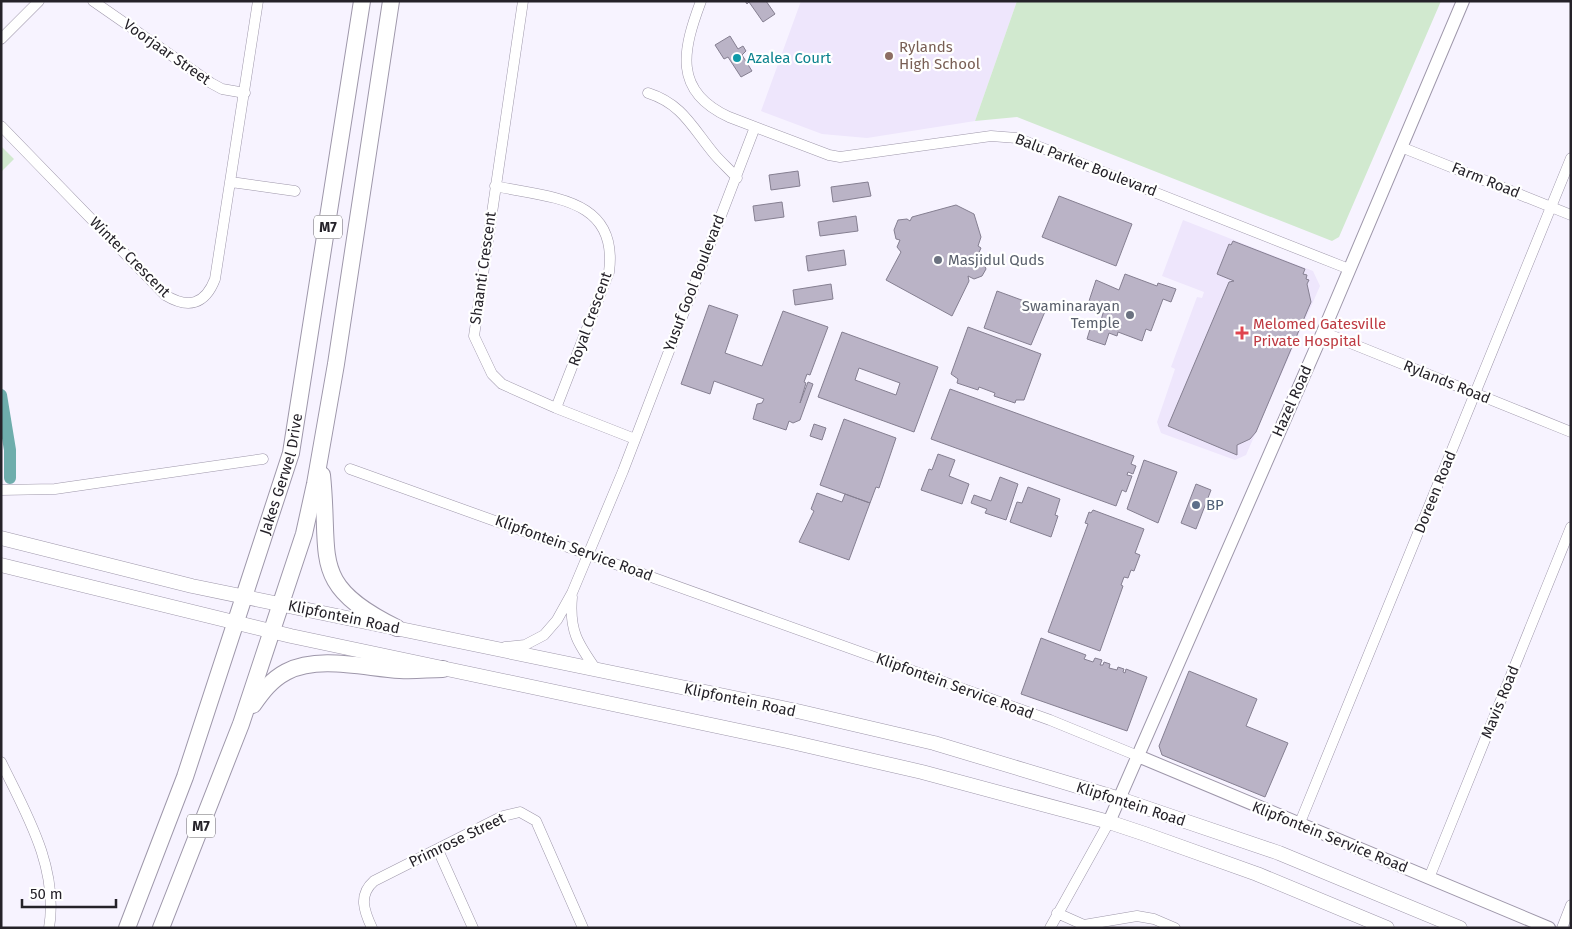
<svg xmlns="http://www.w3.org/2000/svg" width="1572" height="929" viewBox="0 0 1572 929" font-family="'Fira Sans',sans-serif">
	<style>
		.built { fill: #eee6fc }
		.green { fill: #d1e9cf }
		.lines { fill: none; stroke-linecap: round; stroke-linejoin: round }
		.canal { stroke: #6eadac; stroke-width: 12 }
		.building { fill: #bab3c6; stroke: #857f91; fill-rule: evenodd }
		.minor-casing { stroke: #9e97aa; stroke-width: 11 }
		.tertiary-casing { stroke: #9e97aa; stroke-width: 14 }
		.secondary-casing { stroke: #9e97aa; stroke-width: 15 }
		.trunk-casing { stroke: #9e97aa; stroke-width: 18 }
		.minor { stroke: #fff; stroke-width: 10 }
		.tertiary { stroke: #fff; stroke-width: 12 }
		.secondary { stroke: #fff; stroke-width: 14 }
		.trunk { stroke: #fff; stroke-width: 16 }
		.education-dot { fill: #8d6e63; stroke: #fff; stroke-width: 2 }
		.culture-dot { fill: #0f9aa8; stroke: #fff; stroke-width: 2 }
		.worship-dot { fill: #6b7280; stroke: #fff; stroke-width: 2 }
		.health-dot { fill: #e0444e; stroke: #fff; stroke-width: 2 }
		.service-dot { fill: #5c6f8a; stroke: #fff; stroke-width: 2 }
		.labels { text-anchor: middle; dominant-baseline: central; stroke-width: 4.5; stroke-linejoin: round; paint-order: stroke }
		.shield { fill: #fff; stroke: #666469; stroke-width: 1 }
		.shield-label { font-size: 14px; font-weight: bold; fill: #252229 }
		.education-label { font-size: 15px; fill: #785e54; stroke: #fff; text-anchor: start }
		.street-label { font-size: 15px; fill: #252229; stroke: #fff }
		.culture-label { font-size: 15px; fill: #0d838f; stroke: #fff; text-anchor: start }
		.worship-label { font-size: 15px; fill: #5b616d; stroke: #fff; text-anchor: start }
		.health-label { font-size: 15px; fill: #be3a42; stroke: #fff; text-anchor: start }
		.service-label { font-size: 15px; fill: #4e5e75; stroke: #fff; text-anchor: start }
	</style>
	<rect width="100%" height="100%" fill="#f7f3ff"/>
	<path class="built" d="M801,1H1017L975,121L867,138L822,134L761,111Z
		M1183,220L1313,271L1320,286L1246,455L1235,460L1161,433L1157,422L1175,369L1171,367L1197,297L1202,298L1204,292L1162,276Z"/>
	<path class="green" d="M1017,1H1441L1339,237L1332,241L1017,117L975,121Z
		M1,146L14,159L1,172Z"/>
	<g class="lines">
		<path class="canal" d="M1,395L10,450V478"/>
	</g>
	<path class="building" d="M745,1H766L775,14L763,22L749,2L747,4Z
		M730,36L738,49L743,46L746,51L742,55L752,71L741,77L728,57L724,59L715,45Z
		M798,171L800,186L771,190L769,175Z
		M868,182L871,196L833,202L831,187Z
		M1059,196L1132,224L1116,266L1042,237Z
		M782,202L784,217L755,221L753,206Z
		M956,205L974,214L981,237L978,246L981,248L976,259L983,261L986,269L982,276L974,279L968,276L969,281L952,316L886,280L901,252L897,247L900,240L896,239L894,230L898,220L907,219L910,221L912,217Z
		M856,216L858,231L820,236L818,222Z
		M1233,241L1305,269L1303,274L1307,275L1306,279L1309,280L1307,284L1311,302L1256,432L1250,439L1237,445V455L1168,426L1229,282L1234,281L1217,274L1229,244L1231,245Z
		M844,250L846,265L808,271L806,256Z
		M1125,274L1157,286L1158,283L1176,289L1171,302L1163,299L1151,331L1146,329L1142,341L1118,332L1117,336L1109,333L1105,345L1087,339L1091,326L1094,327L1100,323L1105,307L1089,301L1096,280L1119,290Z
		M831,284L833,299L795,305L793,290Z
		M997,291L1046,309L1031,345L984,328Z
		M709,305L738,315L725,353L762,366L783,311L828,327L810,375L807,374L804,382L806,383L800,403L808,382L813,384L800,420L793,423L789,421L786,430L753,419L757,404L762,403L764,399L714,381L710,394L681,384Z
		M968,327L1041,354L1024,400H1016L1015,403L994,396L995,393L979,387L978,390L957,383L958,379L951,374Z
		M842,332L938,367L914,432L818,397ZM859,368L900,383L896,395L855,380Z
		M950,389L1134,456L1131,464L1136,466L1133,474L1128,472L1127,475L1132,476L1126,492L1122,490L1116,506L931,439Z
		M844,419L896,438L879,488L876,487L870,503L820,485Z
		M814,424L826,428L822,440L810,436Z
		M938,454L955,460L949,476L969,484L962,504L921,490L929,469L932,470Z
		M1144,460L1177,472L1158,523L1127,509Z
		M1000,477L1018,484L1006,520L985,513L987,509L971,503L974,495L991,501Z
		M1196,484L1211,490L1196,529L1181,523Z
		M1028,487L1060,499L1055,515L1058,516L1051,537L1010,522L1017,502L1022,503Z
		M817,493L842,502L845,494L870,503L849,560L799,542L814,511L811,509Z
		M1093,510L1144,529L1135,553L1140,555L1134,571L1131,570L1128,578L1124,577L1121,585L1123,586L1100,651L1048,632L1088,524L1085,523L1089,512L1091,513Z
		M1041,638L1086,655L1084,659L1093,662L1095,658L1102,660L1100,665H1103L1104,662L1110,664L1109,668L1117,670L1118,667L1124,669L1123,672L1125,673L1126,669L1147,677L1127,731L1021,694Z
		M1189,671L1257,699L1246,726L1288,743L1265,797L1162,755L1159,746Z"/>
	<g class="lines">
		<g class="minor-casing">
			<path id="minor" d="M93,1L211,83L222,89L245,93
				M523,1L474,336L492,374L502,384L556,408L635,439
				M701,1C683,49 672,91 729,117L829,155L840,157L991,136L1017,138L1349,269
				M1,39L39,1
				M648,93C683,104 693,129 715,155C722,163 730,170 737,178
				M1,126L165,295C188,309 205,305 215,279L258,1
				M1401,147L1571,215
				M231,182L295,191
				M495,186C550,198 619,197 609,272L556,408
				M1323,332L1571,432
				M350,469L1050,720L1138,756
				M1,490L55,489L263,459
				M572,597C569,631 578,644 597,671
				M505,647L525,645L544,635L557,620L572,593L623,471L755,127
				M1,762C26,813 59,868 49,928
				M1299,825L1571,158
				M438,850L473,928
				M1429,878L1571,527
				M1057,913L1084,925L1137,916L1154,919L1175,928
				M372,928C364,911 358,895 374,881L503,816L520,812L536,821L583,928
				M1050,928L1109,822
				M1562,928L1571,905"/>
		</g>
		<g class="tertiary-casing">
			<path id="tertiary" d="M1138,756L1549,928
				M1109,822L1323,332L1463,1"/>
		</g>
		<g class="secondary-casing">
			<path id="secondary" d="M1,538L192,586L797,711L934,743L1120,799L1279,853L1460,928
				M1,565L291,636L787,741L922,772L1109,822L1145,834L1257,874L1387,928"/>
		</g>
		<g class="trunk-casing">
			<g id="trunk">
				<path d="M322,475C331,560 308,584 397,628"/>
				<path d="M253,705C262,692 271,680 286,672C319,655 365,668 400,670C415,671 429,669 443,669"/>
				<path id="s1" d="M127,928L185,777L291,453L362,1"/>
				<path d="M161,928L241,724L304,534L315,484L336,364L391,1"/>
			</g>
		</g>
		<use href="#minor" class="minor"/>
		<use href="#tertiary" class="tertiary"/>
		<use href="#secondary" class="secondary"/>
		<use href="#trunk" class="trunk"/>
	</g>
	<circle class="education-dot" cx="889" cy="56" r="5"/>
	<circle class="culture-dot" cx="737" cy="58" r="5"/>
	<g class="worship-dot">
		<circle cx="938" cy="260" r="5"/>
		<circle cx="1130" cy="315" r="5"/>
	</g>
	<path class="health-dot" d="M1239.5 325.5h5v5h5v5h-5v5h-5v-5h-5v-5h5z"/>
	<circle class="service-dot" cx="1196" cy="505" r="5"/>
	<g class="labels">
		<g class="shield">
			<rect x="314" y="215.5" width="28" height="23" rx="4"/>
			<rect x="187" y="814.5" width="28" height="23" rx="4"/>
		</g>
		<g class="shield-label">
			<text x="328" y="227">M7</text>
			<text x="201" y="826">M7</text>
		</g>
		<g class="education-label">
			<text x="899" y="47">Rylands<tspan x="899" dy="17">High School</tspan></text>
		</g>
		<g class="street-label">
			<text transform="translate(167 52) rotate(35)">Voorjaar Street</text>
			<text transform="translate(1086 165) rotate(21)">Balu Parker Boulevard</text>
			<text transform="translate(1486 180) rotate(22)">Farm Road</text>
			<text transform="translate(130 257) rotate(45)">Winter Crescent</text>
			<text transform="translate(483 268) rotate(-82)">Shaanti Crescent</text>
			<text transform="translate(694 283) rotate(-69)">Yusuf Gool Boulevard</text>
			<text transform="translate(590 319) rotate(-70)">Royal Crescent</text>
			<text transform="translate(1447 382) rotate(22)">Rylands Road</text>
			<text transform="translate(1292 401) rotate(-66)">Hazel Road</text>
			<text stroke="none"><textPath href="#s1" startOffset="480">Jakes Gerwel Drive</textPath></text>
			<text transform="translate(1435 492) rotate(-68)">Doreen Road</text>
			<text transform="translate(574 548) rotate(20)">Klipfontein Service Road</text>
			<text transform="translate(344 617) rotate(12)">Klipfontein Road</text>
			<text transform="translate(955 686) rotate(20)">Klipfontein Service Road</text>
			<text transform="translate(740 700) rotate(12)">Klipfontein Road</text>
			<text transform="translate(1500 702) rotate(-68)">Mavis Road</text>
			<text transform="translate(1131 804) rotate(18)">Klipfontein Road</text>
			<text transform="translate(1330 837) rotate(22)">Klipfontein Service Road</text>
			<text transform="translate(457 840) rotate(-26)">Primrose Street</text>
		</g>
		<g class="culture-label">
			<text x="747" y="58">Azalea Court</text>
		</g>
		<g class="worship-label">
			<text x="948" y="260">Masjidul Quds</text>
			<text x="1120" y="306" text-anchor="end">Swaminarayan<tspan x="1120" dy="17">Temple</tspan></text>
		</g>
		<g class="health-label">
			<text x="1253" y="324">Melomed Gatesville<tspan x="1253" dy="17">Private Hospital</tspan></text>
		</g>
		<g class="service-label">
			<text x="1206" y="505">BP</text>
		</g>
	</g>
	<rect width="1572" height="929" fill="none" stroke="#252229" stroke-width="5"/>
	<path d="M22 899v8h94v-8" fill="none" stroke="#252229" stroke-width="2.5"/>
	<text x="30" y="899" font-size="15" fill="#252229" stroke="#ffffff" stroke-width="4" paint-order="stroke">50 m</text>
</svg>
